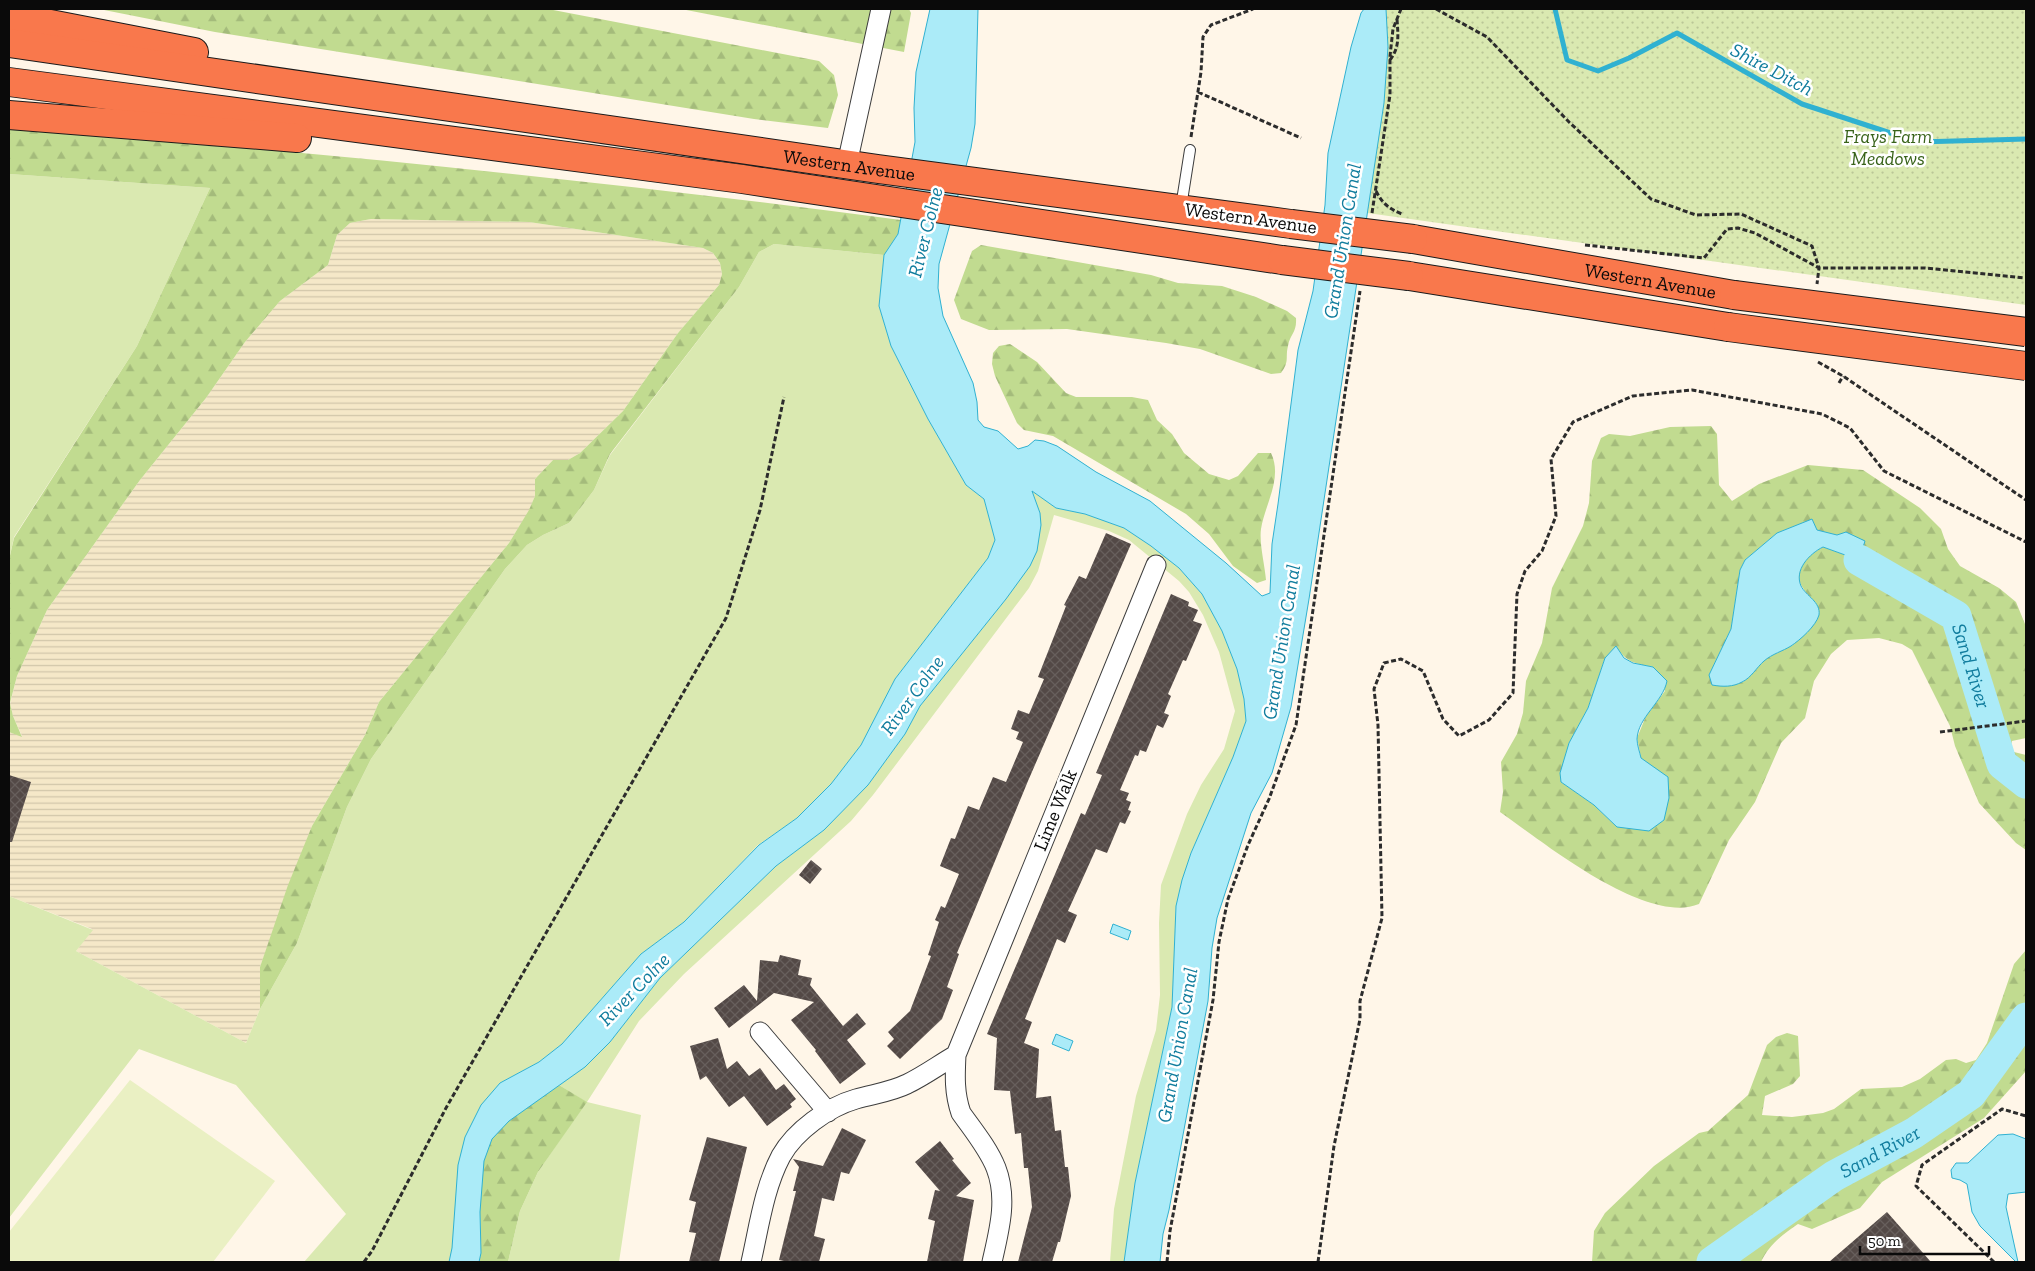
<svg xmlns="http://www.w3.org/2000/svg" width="2035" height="1271" viewBox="0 0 2035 1271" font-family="'Zilla Slab',serif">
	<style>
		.farmland { fill: url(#farmland-rules) }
		.grass { fill: #dae9b1 }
		.forest { fill: url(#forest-firs); fill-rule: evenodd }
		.park { fill: url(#park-dots) }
		.pitch { fill: #eaf0c3 }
		.water { fill: #abebf8; stroke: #30b1d1 }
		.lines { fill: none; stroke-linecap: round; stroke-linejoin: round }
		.stream { stroke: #30b1d1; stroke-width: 5 }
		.river { stroke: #abebf8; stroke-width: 31 }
		.building { fill: url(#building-cross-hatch) }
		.lane-casing { stroke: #3d3d3d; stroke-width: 12 }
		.street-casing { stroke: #3d3d3d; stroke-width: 21 }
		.highway-casing { stroke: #1b1b1b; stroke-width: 30 }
		.path { stroke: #2c2c2c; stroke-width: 3; stroke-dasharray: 5 2.5; stroke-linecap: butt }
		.lane { stroke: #fff; stroke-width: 10 }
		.street { stroke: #fff; stroke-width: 19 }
		.highway { stroke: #f9784c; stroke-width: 28 }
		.highway-bridge-casing { stroke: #1b1b1b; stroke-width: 30; stroke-linecap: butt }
		.highway-bridge { stroke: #f9784c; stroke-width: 28 }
		.labels { text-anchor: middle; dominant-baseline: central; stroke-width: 5; stroke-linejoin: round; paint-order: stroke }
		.park-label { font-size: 19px; font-style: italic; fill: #38631a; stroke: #fff }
		.street-label { font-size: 19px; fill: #0a0a0a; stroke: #fff }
		.water-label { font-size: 20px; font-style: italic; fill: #117d9e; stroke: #fff }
	</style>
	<defs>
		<pattern id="farmland-rules" width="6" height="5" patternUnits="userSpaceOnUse" patternTransform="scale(1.25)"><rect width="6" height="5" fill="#f5e8c8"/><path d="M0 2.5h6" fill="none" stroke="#d1c6aa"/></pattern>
		<pattern id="forest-firs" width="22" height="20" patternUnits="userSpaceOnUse" patternTransform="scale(1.25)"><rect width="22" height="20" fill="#c1db90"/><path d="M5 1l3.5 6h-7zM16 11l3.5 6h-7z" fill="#a4bb7b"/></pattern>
		<pattern id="park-dots" width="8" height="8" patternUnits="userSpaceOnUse" patternTransform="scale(1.25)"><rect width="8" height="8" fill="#dae9b1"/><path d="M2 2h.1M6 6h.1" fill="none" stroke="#bac697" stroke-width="1.8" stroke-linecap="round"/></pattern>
		<pattern id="building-cross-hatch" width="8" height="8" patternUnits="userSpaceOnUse" patternTransform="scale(1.25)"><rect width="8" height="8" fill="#534946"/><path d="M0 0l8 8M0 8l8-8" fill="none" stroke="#675f5c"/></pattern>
	</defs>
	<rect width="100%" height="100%" fill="#fff6e8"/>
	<path class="farmland" d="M371,219L529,222L703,248L713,253L720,263L722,274L719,285L678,333L623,411L580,453L568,460H553L535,479V496L529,511L509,543L379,702L365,735L312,826L260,967V1009L246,1043L76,951L92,929L9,896V732L22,736L13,716L10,704L17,676L47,610L140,480L206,398L245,342L280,301L328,265L337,235L350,223Z"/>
	<path class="grass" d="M9,174L210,188L137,346L14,537L9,560Z
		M774,244L884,255L879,306L891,346L928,419L966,485L984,499L995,540L988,558L895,679L861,745L831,784L797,818L758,845L684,922L641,954L562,1044L539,1062L500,1083L449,1262H304L346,1214L236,1085L139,1049L9,1218V896L93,930L76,951L246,1043L260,1009L297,943L347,807L371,759L505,569L527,545L543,535L569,523L594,490L610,455L739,287L759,252Z
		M1031,490L1056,508L1085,514L1124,528L1151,546L1179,568L1202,594L1222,631L1237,669L1244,699L1246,721L1233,757L1191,853L1176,906L1172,1007L1135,1183L1124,1262H1110L1114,1209L1136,1096L1156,1030L1160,995L1159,923L1161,885L1187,814L1201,785L1224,749L1235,711L1219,652L1203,615L1189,592L1179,581L1129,540L1109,531L1054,515L1038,571L1029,588L873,795L851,821L684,974L639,1021L587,1102L641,1115L619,1262H508L520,1211L538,1172L586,1102L559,1085L585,1067L610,1042L660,978L776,866L824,830L868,785L905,734L920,706L1006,599L1040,513Z"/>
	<path class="forest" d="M99,9H548L819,61L834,75L838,95L828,128L754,119L215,32Z
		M681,9H909L911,13L904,52Z
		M9,128C307,151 605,181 901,220L898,234L884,255L774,244L759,252L739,287L610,454L594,490L569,523L543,535L527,545L505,569L371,759L347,807L297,943L260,1009V967L288,885L312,826L365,735L379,702L509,543L529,510L535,496V479L553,460H568L580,453L623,411L678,333L719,285L722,274L720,263L713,253L703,248L529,222L371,219L350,223L337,235L328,265L280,301L245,342L206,398L140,480L47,610L17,676L10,703L13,716L22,737L9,732V560L14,538L137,346L210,188L9,174Z
		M981,245L1151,275L1178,283L1222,286L1256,297L1287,311L1296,318C1297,333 1290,334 1288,346C1285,358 1290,361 1281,373L1271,374L1200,349L1166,343L1067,329L989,330L961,319L954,300L972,251Z
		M1010,344L1037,362L1066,393L1076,397H1132L1148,400L1157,420L1172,434L1184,453L1209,474L1229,480L1238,476L1258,453H1271C1283,478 1265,504 1261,529C1259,543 1265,566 1266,580L1257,583L1233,566L1209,534L1186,514L1053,436L1024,430L1017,423L995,376L992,364L993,353L999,346Z
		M1711,426L1717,434L1719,485L1732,501L1759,484L1808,465L1863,470L1920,508L1941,529L1948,549L1960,566L1999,588L2016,602L2025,624L2026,632V738L2012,741L2010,751L2026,755V850L2016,843L1979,803L1955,746L1950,726L1912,650L1902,644L1879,638L1847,640L1831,654L1814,681L1805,718L1781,743L1755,802L1729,840L1699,904C1646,926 1543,842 1500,812L1503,792L1501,762L1517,734L1523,713L1526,681L1542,643L1552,588L1583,526L1589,503L1592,461L1601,438L1609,434L1630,436L1670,427ZM1817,530L1837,536L1859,560L1823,547C1809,554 1791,572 1803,588C1806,594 1812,598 1816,603L1793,645L1765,659L1743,682L1709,675L1731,629L1740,570L1745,560L1777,533ZM1616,646C1627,663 1634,663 1653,667L1665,691L1646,716L1637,738L1641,758L1617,827L1594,805L1561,782L1569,743L1588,708L1605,658Z
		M2026,950V1071L1984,1118L1882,1182L1860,1208L1812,1229L1798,1224C1782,1235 1769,1245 1761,1262H1592L1594,1231L1605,1213L1654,1166L1699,1133L1708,1131L1748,1095L1767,1045L1776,1037L1787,1033L1798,1036L1800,1076L1793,1084L1765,1096L1762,1115L1792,1117L1823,1113L1834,1109L1861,1089L1902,1087L1920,1079L1946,1060L1956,1059L1966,1063L1976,1060L1987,1043L2014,964Z
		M559,1085L587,1102L538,1172L520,1211L508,1262H479C483,1246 480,1229 480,1212C480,1192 480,1154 493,1137C510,1116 537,1101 559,1085Z"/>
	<path class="park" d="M1377,9H2026V305L1346,210Z"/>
	<path class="pitch" d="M130,1080L275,1181L213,1262H9V1232Z"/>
	<path class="water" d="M930,9H978L975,124L971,148L939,264L938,288L943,316L973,383L977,402L978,420L984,427L998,431L1018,449L1028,446L1035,440L1044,441L1057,446L1096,472L1150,501L1226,563L1262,596L1270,593L1272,544L1278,504L1298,350L1313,291L1325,205L1328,153L1351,47L1361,13L1364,9H1386L1388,47L1384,103L1309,599L1291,707L1272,773L1251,813L1217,918L1212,948L1208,1001L1169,1210L1163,1234L1160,1262H1124L1135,1183L1172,1007L1176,906L1182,880L1191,853L1233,757L1246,721L1244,699L1237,669L1222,631L1202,594L1179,568L1151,546L1124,528L1085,514L1056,508L1032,491L1040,513L1041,525L1037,551L1030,566L1006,599L920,706L905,734L868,785L824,830L776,866L660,978L610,1042L585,1067L509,1121L492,1139L484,1161L480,1212L481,1253L479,1262H449L452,1248L458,1165L465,1137L481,1105L500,1083L539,1062L562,1044L641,954L684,922L759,845L797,818L831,784L861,745L895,679L988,558L995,540L984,499L966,485L928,419L891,346L879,306L884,255L898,234L915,142L914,108L916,72Z
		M1812,519L1817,530L1837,535L1846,532L1865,541L1859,560L1823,547C1809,554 1794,570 1801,586C1806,596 1821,602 1819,615C1816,626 1800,640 1791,646C1783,651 1772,654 1764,661C1757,667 1751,678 1742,682C1733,687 1723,687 1712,685L1709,675L1731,629L1740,570L1745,560L1777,533Z
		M1616,646L1624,658L1633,663L1653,667L1667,681C1663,702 1638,717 1637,739C1637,745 1640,753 1641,758L1668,777L1669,798L1664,820L1649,831L1617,827L1594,805L1561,782L1560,773L1569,743L1588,708L1605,658Z
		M1113,924L1131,931L1128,940L1110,933Z
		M1056,1034L1073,1041L1069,1051L1052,1044Z
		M2013,1134L2026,1139V1192L2008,1194L2006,1207L2018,1262H2016L1980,1226L1972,1212L1967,1184L1960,1180L1952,1178L1951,1170L1956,1163H1968L1998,1135Z"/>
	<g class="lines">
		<path class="stream" d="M1555,9L1567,60L1598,71L1629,58L1677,33L1802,104L1918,142L2026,139"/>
		<g class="river">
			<path id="s1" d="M1859,560L1956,616L2002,764L2026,783"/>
			<path id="s2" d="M1712,1262L1834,1176L1914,1133L1971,1094L2026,1018"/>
		</g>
	</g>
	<path class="building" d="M1106,533L1131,544L1028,781L957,953L959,954L947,987L953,990L942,1019L900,1059L887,1046L894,1039L888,1032L910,1011L931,956L928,955L939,922L935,920L941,906L945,908L959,874L940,866L951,838L955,839L968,806L979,810L993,777L1006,782L1023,742L1016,739L1019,732L1011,729L1018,710L1029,714L1044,679L1038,677L1066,606L1064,605L1079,576L1086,579Z
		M1171,594L1189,602L1188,606L1198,610L1193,621L1202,624L1186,661L1183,660L1168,694L1171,696L1164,713L1169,715L1163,728L1157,725L1146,752L1140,750L1138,756L1135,755L1120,790L1129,793L1126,800L1131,802L1128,810L1131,811L1125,824L1120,822L1107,853L1096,849L1068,911L1077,915L1065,943L1057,939L1025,1019L1032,1022L1024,1043L1039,1049L1036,1098L1051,1096L1055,1131L1061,1130L1065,1167H1068L1071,1196L1060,1242H1058L1052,1262H1018L1032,1207L1028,1168H1024L1021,1133L1015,1134L1010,1091L994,1090L997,1038L987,1034L1081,813L1085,815L1102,775L1096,773Z
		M9,775L31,782L12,842H9Z
		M811,860L822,869L810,884L799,875Z
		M780,955L801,960L798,975L812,978L810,985L843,1026L857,1013L866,1024L847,1040L866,1064L840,1084L815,1051L816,1050L791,1020L814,1002L774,993L729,1028L714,1008L744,985L757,1001L760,960L778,962Z
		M718,1038L727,1069L737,1061L749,1076L760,1068L776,1090L784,1084L796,1099L790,1104L792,1107L767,1126L744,1096L729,1107L706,1076L700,1080L690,1046Z
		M842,1128L866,1140L849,1174L841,1172L834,1201L822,1198L814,1236L825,1239L819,1262H789L779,1260L796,1191H793L799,1167L793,1159L823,1166Z
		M707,1137L747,1147L719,1262H689L696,1233L689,1232L696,1202L689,1200Z
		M940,1141L954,1159L952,1160L971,1183L956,1196L974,1200L963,1262H927L935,1221L928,1219L935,1190L940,1191L915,1162Z
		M1887,1212L1931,1262H1829Z"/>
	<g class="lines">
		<g class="lane-casing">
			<path id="lane" d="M1181,207L1190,150"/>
		</g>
		<g class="street-casing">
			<path id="street" d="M847,164L881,9
				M760,1032L828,1112
				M751,1262C759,1227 764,1188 781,1156C795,1131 828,1107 856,1099C873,1094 891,1092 907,1084C924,1076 940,1064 956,1055
				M992,1262C999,1231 1008,1199 996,1168C988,1148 973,1130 961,1113C954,1093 955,1075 956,1055L1156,565"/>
		</g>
		<g class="highway-casing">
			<g id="highway">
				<path d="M9,16L194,52"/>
				<path id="s3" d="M9,43L878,169L1291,224"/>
				<path d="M9,82L742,179L1282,260"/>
				<path d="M9,115L297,138"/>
				<path id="s4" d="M1413,239L1734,295"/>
				<path d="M1409,276L1728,327"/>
			</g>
		</g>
		<path class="path" d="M1436,9L1487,37L1569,122L1651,199L1696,215L1741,214L1812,246L1819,268L1817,284
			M1390,60C1400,47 1398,35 1397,19
			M1198,92L1301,138
			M1191,137L1201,72L1203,37L1211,25L1253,9
			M1376,191C1382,203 1389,209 1402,214
			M1372,213L1390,95V56L1393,29L1401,9
			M1585,245L1704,258L1727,229L1738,228L1755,233L1819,268H1925L2026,278
			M1818,362L1843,376L2026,500
			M1839,383L1843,376
			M1940,732L2026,721
			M364,1262L372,1251L446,1108L726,618L760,510L784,397
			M1167,1262L1170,1231L1213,1000L1219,942L1228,899L1248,845L1269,799L1296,725L1360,291
			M1318,1262L1334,1146L1360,1019V1001L1382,918L1378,725L1374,689L1384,663L1401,659L1423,671L1443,719L1459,736L1489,720L1513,693L1517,594L1525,571L1542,551L1556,516L1551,459L1573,422L1633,396L1692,390L1822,414L1850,428L1884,471L2026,542
			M1994,1262L1916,1186L1922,1165L2002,1109L2026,1116"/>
		<use href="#lane" class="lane"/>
		<use href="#street" class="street"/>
		<use href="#highway" class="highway"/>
		<g class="highway-bridge-casing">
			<path id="highway-bridge" d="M1291,224L1413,239
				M1282,260L1409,276
				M1734,295L2026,332
				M1728,327L2026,366"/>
		</g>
		<use href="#highway-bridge" class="highway-bridge"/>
	</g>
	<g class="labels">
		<g class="park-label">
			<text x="1888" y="136">Frays Farm<tspan x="1888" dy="22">Meadows</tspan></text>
		</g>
		<g class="street-label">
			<text stroke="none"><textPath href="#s3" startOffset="849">Western Avenue</textPath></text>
			<text transform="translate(1251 218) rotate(8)">Western Avenue</text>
			<text stroke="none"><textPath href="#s4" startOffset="241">Western Avenue</textPath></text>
			<text transform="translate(1055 810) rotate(-68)">Lime Walk</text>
		</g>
		<g class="water-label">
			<text transform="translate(1772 69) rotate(28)">Shire Ditch</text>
			<text transform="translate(925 232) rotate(-76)">River Colne</text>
			<text transform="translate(1342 241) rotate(-81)">Grand Union Canal</text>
			<text transform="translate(1281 642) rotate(-81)">Grand Union Canal</text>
			<text stroke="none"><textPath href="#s1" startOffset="164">Sand River</textPath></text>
			<text transform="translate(912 695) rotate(-54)">River Colne</text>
			<text transform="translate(634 989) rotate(-46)">River Colne</text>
			<text transform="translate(1177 1045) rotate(-80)">Grand Union Canal</text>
			<text stroke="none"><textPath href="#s2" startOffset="201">Sand River</textPath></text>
		</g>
	</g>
	<rect width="2035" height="1271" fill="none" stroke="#0a0a0a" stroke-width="20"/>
	<path d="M1860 1246v8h129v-8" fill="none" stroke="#0a0a0a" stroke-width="2.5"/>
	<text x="1868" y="1246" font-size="15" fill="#0a0a0a" stroke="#ffffff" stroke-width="4" paint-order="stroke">50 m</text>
</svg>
